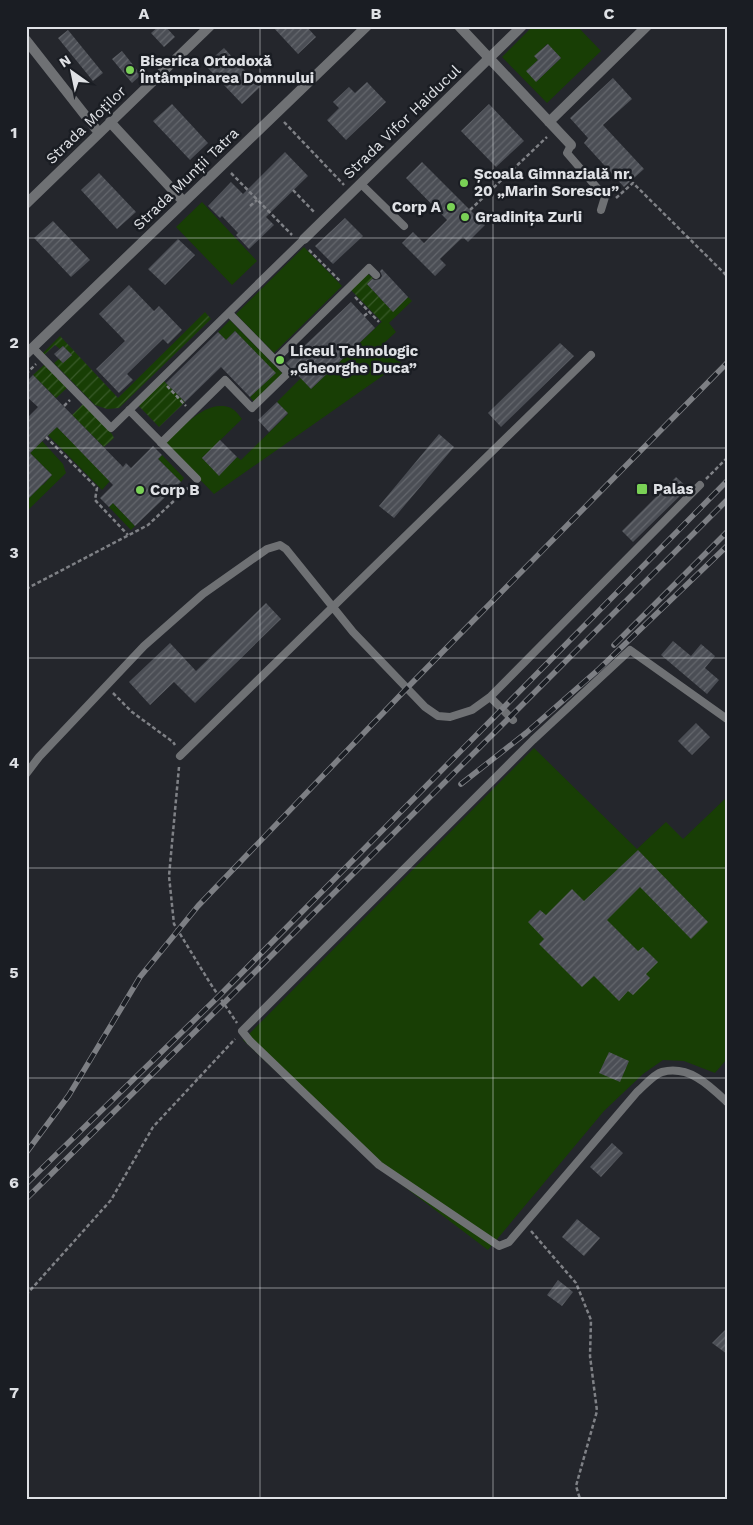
<svg xmlns="http://www.w3.org/2000/svg" width="753" height="1525" viewBox="0 0 753 1525" font-family="'Work Sans',sans-serif">
	<style>
		.green { fill: #183e05; fill-rule: evenodd }
		.garden { fill: url(#garden-furrows) }
		.building { fill: url(#building-hatch) }
		.lines { fill: none; stroke-linecap: round; stroke-linejoin: round }
		.path { stroke: #7f8186; stroke-width: 2.5; stroke-dasharray: 4 2.5; stroke-linecap: butt }
		.lane { stroke: #6f7174; stroke-width: 8 }
		.street { stroke: #6f7174; stroke-width: 10 }
		.rail-casing { stroke: #7d7f84; stroke-width: 5.5 }
		.rail { stroke: #1a1d23; stroke-width: 4; stroke-dasharray: 11; stroke-linecap: butt }
		.grid { fill: none; stroke: #dfe1e5; stroke-width: 1; stroke-opacity: 0.55 }
		.poi-dot { fill: #7ad156; stroke: #1a1d23; stroke-width: 2 }
		.labels { text-anchor: middle; dominant-baseline: central; stroke-width: 5; stroke-linejoin: round; paint-order: stroke }
		.poi-label { font-size: 15px; font-weight: bold; fill: #dfe1e5; stroke: #1a1d23; text-anchor: start }
		.street-label { font-size: 15px; fill: #dfe1e5; stroke: #1a1d23 }
		.neatline { fill: none; stroke: #dfe1e5; stroke-width: 2 }
		.grid-label { font-size: 16px; text-anchor: middle; font-weight: bold; fill: #dfe1e5 }
	</style>
	<defs>
		<pattern id="garden-furrows" width="10" height="10" patternUnits="userSpaceOnUse" patternTransform="scale(1.25)"><rect width="10" height="10" fill="#183e05"/><path d="M-1 1l2-2M0 10L10 0M9 11l2-2" fill="none" stroke="#395a29"/></pattern>
		<pattern id="building-hatch" width="6" height="6" patternUnits="userSpaceOnUse" patternTransform="scale(1.25)"><rect width="6" height="6" fill="#4b4e55"/><path d="M-1 1l2-2M0 6l6-6M5 7l2-2" fill="none" stroke="#64676d"/></pattern>
	</defs>
	<rect width="100%" height="100%" fill="#24262c"/>
	<path class="green" d="M533,26H577L601,51L547,103L502,57ZM547,44L561,58L537,81L527,71L538,60L535,56Z
		M202,202L257,261L232,285L176,227Z
		M304,247L342,286L274,353L236,314Z
		M408,297L412,301L389,323L396,332L383,344L401,363L214,494L165,444C181,429 206,398 231,408C235,410 239,415 242,419L202,458L219,475L237,457L241,460L288,414L277,402L301,378L311,389Z
		M230,320L284,375L255,403L250,397L275,373L235,331L226,340L218,332Z
		M57,427L110,481L102,490L48,435Z
		M42,441L63,464L66,473L26,512V501L39,488L35,484L43,485L52,475L30,453Z
		M162,455L184,478L181,482L158,459Z
		M113,503L135,526L131,530L109,507Z
		M534,748L637,849L666,822L683,839L727,797V1059L715,1073L684,1061L663,1060L643,1074L604,1111L488,1250L373,1163L243,1040Z"/>
	<path class="garden" d="M368,274L373,278L367,284L393,312L382,322L351,290Z
		M205,312L211,319L119,408L107,409L95,405L54,363L59,359L63,363L72,355L63,346L60,349L55,345L44,355L43,353L60,336L118,398Z
		M44,365L67,388L56,398L33,375Z
		M163,380L185,402L159,427L138,405Z
		M83,404L112,434L114,438L104,447L72,415Z"/>
	<path class="building" d="M159,26H165L175,37L164,47L151,33Z
		M272,26H306L316,37L298,54Z
		M68,30L103,73L93,81L58,38Z
		M548,44L561,58L536,82L526,71L538,60L534,56Z
		M224,48L260,87L242,104L205,65Z
		M122,51L141,75L132,83L112,59Z
		M613,78L632,99L603,125L644,169L624,187L584,143L588,138L570,118Z
		M367,82L386,102L346,140L327,120L339,108L333,102L349,87L355,93Z
		M172,104L208,143L190,160L153,121Z
		M489,104L524,141L496,167L461,131Z
		M285,152L308,176L266,217L274,225L249,249L236,235L238,233L222,216L220,218L208,206L231,182L243,194Z
		M422,162L485,225L468,242L463,237L440,259L446,265L435,276L402,243L413,232L424,243L447,220L406,178Z
		M99,173L136,212L117,229L81,190Z
		M345,218L363,236L333,264L315,246Z
		M53,221L90,260L71,277L34,238Z
		M178,239L195,255L165,285L148,269Z
		M382,269L408,297L393,312L367,284L372,279L375,280L380,279L382,276L380,271Z
		M129,285L154,311L159,306L182,330L168,344L163,339L127,374L133,380L119,393L96,369L125,341L99,314Z
		M351,302L375,328L311,389L286,363Z
		M235,331L276,373L250,397L221,367L185,402L166,383L218,332L226,340Z
		M560,343L574,356L501,427L488,413Z
		M63,346L72,355L63,363L54,354Z
		M33,375L123,467L126,463L131,468L153,446L162,455L158,459L181,482L135,526L113,503L109,507L100,498L113,485L57,427L30,453L52,475L26,501V419L38,407L26,396V382Z
		M277,402L288,413L269,432L258,420Z
		M439,434L454,447L394,518L379,506Z
		M220,440L237,457L219,476L202,458Z
		M676,477L688,488L633,542L622,531Z
		M266,603L281,619L195,703L174,682L150,705L129,682L170,643L196,671Z
		M673,641L691,656L701,644L715,656L705,668L719,680L707,694L661,655Z
		M696,723L710,737L692,755L678,741Z
		M638,850L708,922L691,939L640,887L607,920L638,951L643,947L658,962L646,974L650,978L633,995L628,991L619,1001L594,976L582,987L539,944L544,939L528,922L540,910L546,915L572,889L584,901Z
		M609,1052L629,1061L620,1082L599,1073Z
		M612,1143L623,1153L601,1177L590,1167Z
		M577,1219L600,1238L584,1256L562,1237Z
		M558,1280L573,1292L562,1306L547,1295Z
		M727,1328V1354L712,1343Z"/>
	<g class="lines">
		<path class="path" d="M284,122L344,185
			M231,173L292,235
			M293,190L315,213
			M616,198L633,183L727,276
			M250,206L257,200
			M470,210L547,137
			M309,250L341,282
			M355,297L379,322
			M364,316L369,312
			M26,374L36,364
			M167,386L186,406
			M64,406L70,400
			M46,437L97,488L95,500L128,535
			M706,479L727,458
			M26,589L148,525L191,485
			M113,693L132,712L173,742L175,745
			M179,767L169,876L174,924L210,983L237,1023
			M531,1231L576,1283L591,1320L590,1356L597,1411L576,1486L580,1499
			M26,1295L111,1200L153,1127L235,1039"/>
		<path class="lane" d="M571,145L567,153L605,197L601,210
			M361,184L404,226
			M229,313L275,360L369,268L376,275
			M33,348L111,428L304,239
			M129,410L197,479
			M161,443L225,380L252,408L288,373L275,360
			M490,697L513,720
			M727,719L630,650L533,740L242,1031L250,1041L379,1165L499,1246L509,1242L637,1092C644,1086 654,1074 662,1072C689,1065 709,1085 727,1102
			M180,756L591,355
			M26,774L39,757L144,646L203,594L267,549L280,545L286,549L353,632L425,707L438,716L450,717L472,710L490,697L700,485"/>
		<path class="street" d="M459,26L571,145
			M26,40L99,133
			M110,122L184,202
			M549,122L647,26
			M26,204L210,26
			M304,239L522,26
			M26,354L367,26"/>
		<g class="rail-casing">
			<path id="rail" d="M614,645L727,532
				M461,784L526,733L599,669L727,546
				M26,1153L69,1095L140,977L198,906L408,687L727,363
				M26,1184L219,996L727,481
				M26,1199L226,1001L727,500"/>
		</g>
		<use href="#rail" class="rail"/>
	</g>
	<path class="grid" d="M260,26V1499M493,26V1499M26,238H727M26,448H727M26,658H727M26,868H727M26,1078H727M26,1288H727"/>
	<g class="poi-dot">
		<circle cx="130" cy="70" r="5"/>
		<circle cx="464" cy="183" r="5"/>
		<circle cx="451" cy="207" r="5"/>
		<circle cx="465" cy="217" r="5"/>
		<circle cx="280" cy="360" r="5"/>
		<rect x="636" y="483" width="12" height="12" rx="2.5"/>
		<circle cx="140" cy="490" r="5"/>
	</g>
	<g class="labels">
		<g class="poi-label">
			<text x="140" y="61">Biserica Ortodoxă<tspan x="140" dy="17">Întâmpinarea Domnului</tspan></text>
			<text x="474" y="174">Școala Gimnazială nr.<tspan x="474" dy="17">20 „Marin Sorescu”</tspan></text>
			<text x="441" y="207" text-anchor="end">Corp A</text>
			<text x="475" y="217">Gradinița Zurli</text>
			<text x="290" y="351">Liceul Tehnologic<tspan x="290" dy="17">„Gheorghe Duca”</tspan></text>
			<text x="653" y="489">Palas</text>
			<text x="150" y="490">Corp B</text>
		</g>
		<g class="street-label">
			<text transform="translate(402 122) rotate(-44)">Strada Vifor Haiducul</text>
			<text transform="translate(86 125) rotate(-44)">Strada Moților</text>
			<text transform="translate(186 179) rotate(-44)">Strada Munții Tatra</text>
		</g>
	</g>
	<rect width="753" height="1525" fill="none" stroke="#1a1d23" stroke-width="55"/>
	<g transform="translate(72 72) rotate(327)" stroke="#1a1d23" stroke-width="4" paint-order="stroke">
	<path d="M0-4L9 19L0 12L-9 19Z" fill="#dfe1e5"/>
	<text y="-8" font-size="14" font-weight="bold" text-anchor="middle" fill="#dfe1e5">N</text>
	</g>
	<rect x="28" y="28" width="698" height="1470" class="neatline"/>
	<g class="grid-label">
		<text x="144" y="19">A</text>
		<text x="376" y="19">B</text>
		<text x="609" y="19">C</text>
		<text x="14" y="138">1</text>
		<text x="14" y="348">2</text>
		<text x="14" y="558">3</text>
		<text x="14" y="768">4</text>
		<text x="14" y="978">5</text>
		<text x="14" y="1188">6</text>
		<text x="14" y="1398">7</text>
	</g>
</svg>
